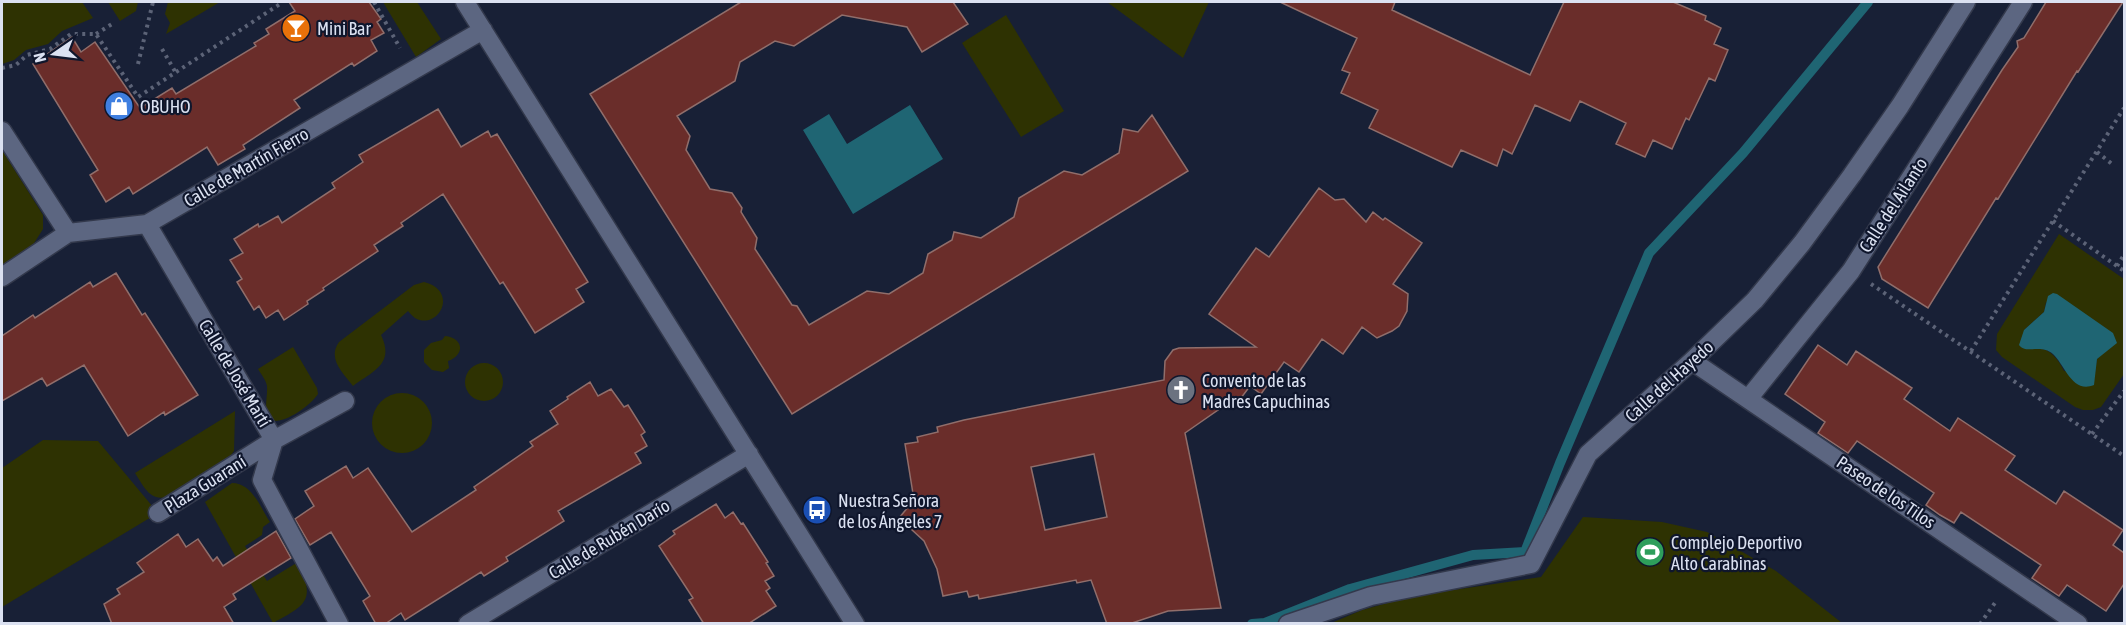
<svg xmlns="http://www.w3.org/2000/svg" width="2126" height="625" viewBox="0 0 2126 625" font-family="'Asap Condensed',sans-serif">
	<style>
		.green { fill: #2e3202; fill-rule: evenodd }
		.water { fill: #1f6573 }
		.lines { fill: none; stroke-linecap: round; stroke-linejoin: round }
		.stream { stroke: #1f6573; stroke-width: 10 }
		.building { fill: #6a2d2a; stroke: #906e6b; stroke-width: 1.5; fill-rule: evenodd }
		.street-casing { stroke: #33394c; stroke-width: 21 }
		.path { stroke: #5c6377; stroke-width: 4; stroke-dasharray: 3 4.5; stroke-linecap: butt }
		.street { stroke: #5c6681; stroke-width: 18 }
		.labels { text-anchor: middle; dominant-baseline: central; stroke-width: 4.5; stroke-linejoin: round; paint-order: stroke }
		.poi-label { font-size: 18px; fill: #dbe1f1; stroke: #0f162c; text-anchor: start }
		.street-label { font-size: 18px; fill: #dbe1f1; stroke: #0f162c }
	</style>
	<rect width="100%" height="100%" fill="#182036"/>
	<path class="green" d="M2,2H82L93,18L62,31L48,44L26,50L14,60L2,64Z
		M108,2H138L136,11L120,21Z
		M168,2H220L166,34L170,23L165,14Z
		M383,2H417L441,39L416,57Z
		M1107,2H1209L1183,58Z
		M1006,15L1064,111L1021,137L962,43Z
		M2,150L43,215V229L31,248L2,268Z
		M2059,234L2124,279V374L2101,407L2093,410H2083L2075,407L2002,357L1996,350L1997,334ZM2046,302L2102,354L2097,359L2095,373L2064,371C2058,359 2051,349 2037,348L2024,330L2044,312Z
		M424,282C460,291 438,331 415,318C412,316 410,313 408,311L381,335C395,364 373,371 353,386C343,373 327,359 339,342L414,285Z
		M445,336C464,338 465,355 448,361L449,368L443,372L432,370L424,362V350L431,343L442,340Z
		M293,347L317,388L318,394C310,406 288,421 275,421C261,413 268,400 267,386C266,380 261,374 258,369Z
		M465 382a19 19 0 1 1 38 0a19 19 0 1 1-38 0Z
		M372 423a30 30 0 1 1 60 0a30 30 0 1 1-60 0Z
		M235,411L234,451L231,455L166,497C149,501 143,485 135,473Z
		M43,440L98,441L158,513L2,607V468Z
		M232,483C252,483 260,507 270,522L263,527L262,535L245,546L267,581L298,562C316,601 306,605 273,623L205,502Z
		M1583,517L1662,522L1707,532L1776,571L1842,623L1329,624L1362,610L1413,596L1541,577Z"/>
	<path class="water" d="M910,105L943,159L853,214L803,130L829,114L847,144Z
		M2053,293L2057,294L2113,333L2117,343L2097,359L2094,385C2072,394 2065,365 2053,354C2040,343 2027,355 2019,345L2024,330L2044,312L2048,296Z"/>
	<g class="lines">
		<path class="stream" d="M1252,624L1265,623L1350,589L1473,555L1525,552L1560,463L1649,253L1743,153L1868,2"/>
	</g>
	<path class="building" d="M289,2H369L381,19L377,22L384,33L371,40L377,51L354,66L352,63L294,100L300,108L243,145L245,149L218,165L207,147L133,194L129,187L106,202L90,175L98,170L33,64L72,37L81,52L95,42L140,108L172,88L176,94L256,46L254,43L269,34L266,29L295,11Z
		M741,2H953L968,24L922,52L907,27L842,15L794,46L775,41L740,62L735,81L677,116L690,136L686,150L710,189L732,193L742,208L741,212L757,238L755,249L792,305L797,306L809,325L867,291L889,294L923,273L928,254L952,240L954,232L981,238L1014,217L1019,198L1064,171L1082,175L1119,153L1123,129L1138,132L1152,115L1188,171L792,414L590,94Z
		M1280,2H1395L1392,10L1530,75L1564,2H1673L1706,16L1705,20L1721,28L1714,44L1728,50L1715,81L1709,78L1689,120L1686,118L1672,149L1653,140L1645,157L1616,144L1626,123L1580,101L1570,121L1535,105L1512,154L1503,149L1497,166L1461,150L1452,167L1369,128L1378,110L1341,93L1350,73L1342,70L1357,38Z
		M2046,2H2123L2078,72L2077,71L1998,199L1996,198L1928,308L1882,279L1878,267L2002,70L2018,47L2017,41L2024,38Z
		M438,109L461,147L488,131L491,137L497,134L588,282L576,289L584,302L535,333L503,282L500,284L443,194L401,223L403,226L374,245L378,251L323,288L324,290L307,301L308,304L284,320L278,310L266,318L259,306L254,310L237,282L242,279L230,260L243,253L234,239L258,224L259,227L278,216L282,223L335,188L332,183L363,162L359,155Z
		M1319,188L1335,200L1344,199L1366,222L1373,212L1383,220L1385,218L1422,243L1393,284L1408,294L1407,311L1399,326L1392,331L1377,338L1362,327L1343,354L1322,339L1299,372L1284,362L1261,394L1250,386L1238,402L1234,399L1185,433L1221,608L1168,611L1129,624H1107L1091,580L1077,583L1076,580L979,599L978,595L969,597L967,591L943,596L937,569L924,541L899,518L914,500L905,444L918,442L917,437L938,432L937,427L964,420L1164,380L1165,361L1173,350L1179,348L1256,347L1209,314L1256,248L1269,257ZM1094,454L1107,517L1045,530L1031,467Z
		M116,273L142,315L145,313L198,395L165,415L164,412L128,436L84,365L47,386L42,378L2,401V336L33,315L35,318L90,282L93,287Z
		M1818,345L1847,365L1856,351L1912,388L1904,399L1950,431L1958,418L2015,456L2005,470L2056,504L2064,491L2123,530L2113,545L2124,553V584L2106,611L2067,585L2059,596L2032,578L2041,565L1961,512L1954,523L1940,515L1926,505L1934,493L1857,441L1848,453L1818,433L1825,422L1785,394Z
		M590,382L598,396L611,389L624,407L628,405L645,432L641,435L647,446L635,453L641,463L558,511L564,521L506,557L508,561L484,576L481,572L405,620L401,613L385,624H376L363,601L370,596L331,532L310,545L295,519L314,506L305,491L346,466L353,478L368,468L412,532L476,490L474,487L533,446L530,442L558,424L550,411L568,399L567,397Z
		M716,504L725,518L733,512L741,524L743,523L768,562L766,563L774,576L765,581L770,588L766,591L776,606L748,624H704L689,600L693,598L659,546L675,534L673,531Z
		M276,531L291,558L233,594L236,599L224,607L234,624H112L104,604L120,594L117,589L144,572L137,563L178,534L186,547L198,539L213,561L217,557L223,566Z"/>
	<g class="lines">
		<g class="street-casing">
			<path id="street" d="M465,2L855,624
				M2,131L68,233
				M147,224L274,440L262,480L339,624
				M2,277L68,233L147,224L483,30
				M1692,361L2078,624
				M1748,399L1851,271L2023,2
				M158,513L274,440L345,401
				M468,624L749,454
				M1288,624L1371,596L1531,564L1588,454L1692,361L1755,300L1802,243L1852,175L1900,106L1966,2"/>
		</g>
		<path class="path" d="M374,2L400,48
			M96,34L112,24
			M162,49L176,73
			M138,64L153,2
			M2,68L16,65L27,55L50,49L71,34H96L138,97L280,4L278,2
			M2097,152L2112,164
			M2053,221L2124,271
			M2117,266L2124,255
			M1871,284L2124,456
			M1971,351L2124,108
			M2092,434L2124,391
			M1980,624L1997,600"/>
		<use href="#street" class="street"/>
	</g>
	<defs>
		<g id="bar-disc" transform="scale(1.5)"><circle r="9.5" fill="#e8710a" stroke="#0f162c"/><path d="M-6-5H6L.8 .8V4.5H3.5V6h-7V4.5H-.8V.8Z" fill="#fff"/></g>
		<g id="shop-disc" transform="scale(1.5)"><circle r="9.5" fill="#3f7fe0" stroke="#0f162c"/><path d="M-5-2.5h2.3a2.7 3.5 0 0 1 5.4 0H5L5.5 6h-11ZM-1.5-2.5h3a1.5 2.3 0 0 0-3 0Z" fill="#fff"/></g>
		<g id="church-disc" transform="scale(1.5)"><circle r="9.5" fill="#6b7280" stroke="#0f162c"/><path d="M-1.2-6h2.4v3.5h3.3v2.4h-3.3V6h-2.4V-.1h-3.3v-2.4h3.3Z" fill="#fff"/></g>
		<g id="bus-disc" transform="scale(1.5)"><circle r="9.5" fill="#1a4fb4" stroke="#0f162c"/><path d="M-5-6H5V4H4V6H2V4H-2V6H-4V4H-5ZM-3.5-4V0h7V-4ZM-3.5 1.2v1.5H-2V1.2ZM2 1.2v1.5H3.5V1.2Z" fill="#fff"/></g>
		<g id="stadium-disc" transform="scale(1.5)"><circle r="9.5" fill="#2e9e5b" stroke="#0f162c"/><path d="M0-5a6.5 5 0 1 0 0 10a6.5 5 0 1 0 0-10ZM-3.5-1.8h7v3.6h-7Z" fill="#fff"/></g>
	</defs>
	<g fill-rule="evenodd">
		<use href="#bar-disc" x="296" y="28"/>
		<use href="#shop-disc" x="119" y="106"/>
		<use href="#church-disc" x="1181" y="390"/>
		<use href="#bus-disc" x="817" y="510"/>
		<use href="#stadium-disc" x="1650" y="552"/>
	</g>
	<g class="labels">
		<g class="poi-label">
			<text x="317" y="28">Mini Bar</text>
			<text x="140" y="106">OBUHO</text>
			<text x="1202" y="380">Convento de las<tspan x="1202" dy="21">Madres Capuchinas</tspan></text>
			<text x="838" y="500">Nuestra Señora<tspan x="838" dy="21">de los Ángeles 7</tspan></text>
			<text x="1671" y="542">Complejo Deportivo<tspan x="1671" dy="21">Alto Carabinas</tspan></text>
		</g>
		<g class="street-label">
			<text transform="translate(246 167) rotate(-30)">Calle de Martín Fierro</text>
			<text transform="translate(1893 205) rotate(-57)">Calle del Ailanto</text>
			<text transform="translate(235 373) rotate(59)">Calle de José Martí</text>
			<text transform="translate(1669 381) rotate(-42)">Calle del Hayedo</text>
			<text transform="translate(205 484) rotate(-32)">Plaza Guaraní</text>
			<text transform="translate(1886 492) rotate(34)">Paseo de los Tilos</text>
			<text transform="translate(609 539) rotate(-31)">Calle de Rubén Darío</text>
		</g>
	</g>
	<rect width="2126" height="625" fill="none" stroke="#dbe1f1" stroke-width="6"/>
	<g transform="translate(54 54) rotate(256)" stroke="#0f162c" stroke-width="4.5" paint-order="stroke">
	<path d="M0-4.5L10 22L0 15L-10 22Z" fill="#dbe1f1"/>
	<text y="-9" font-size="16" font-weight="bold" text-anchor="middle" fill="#dbe1f1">N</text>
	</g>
</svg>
